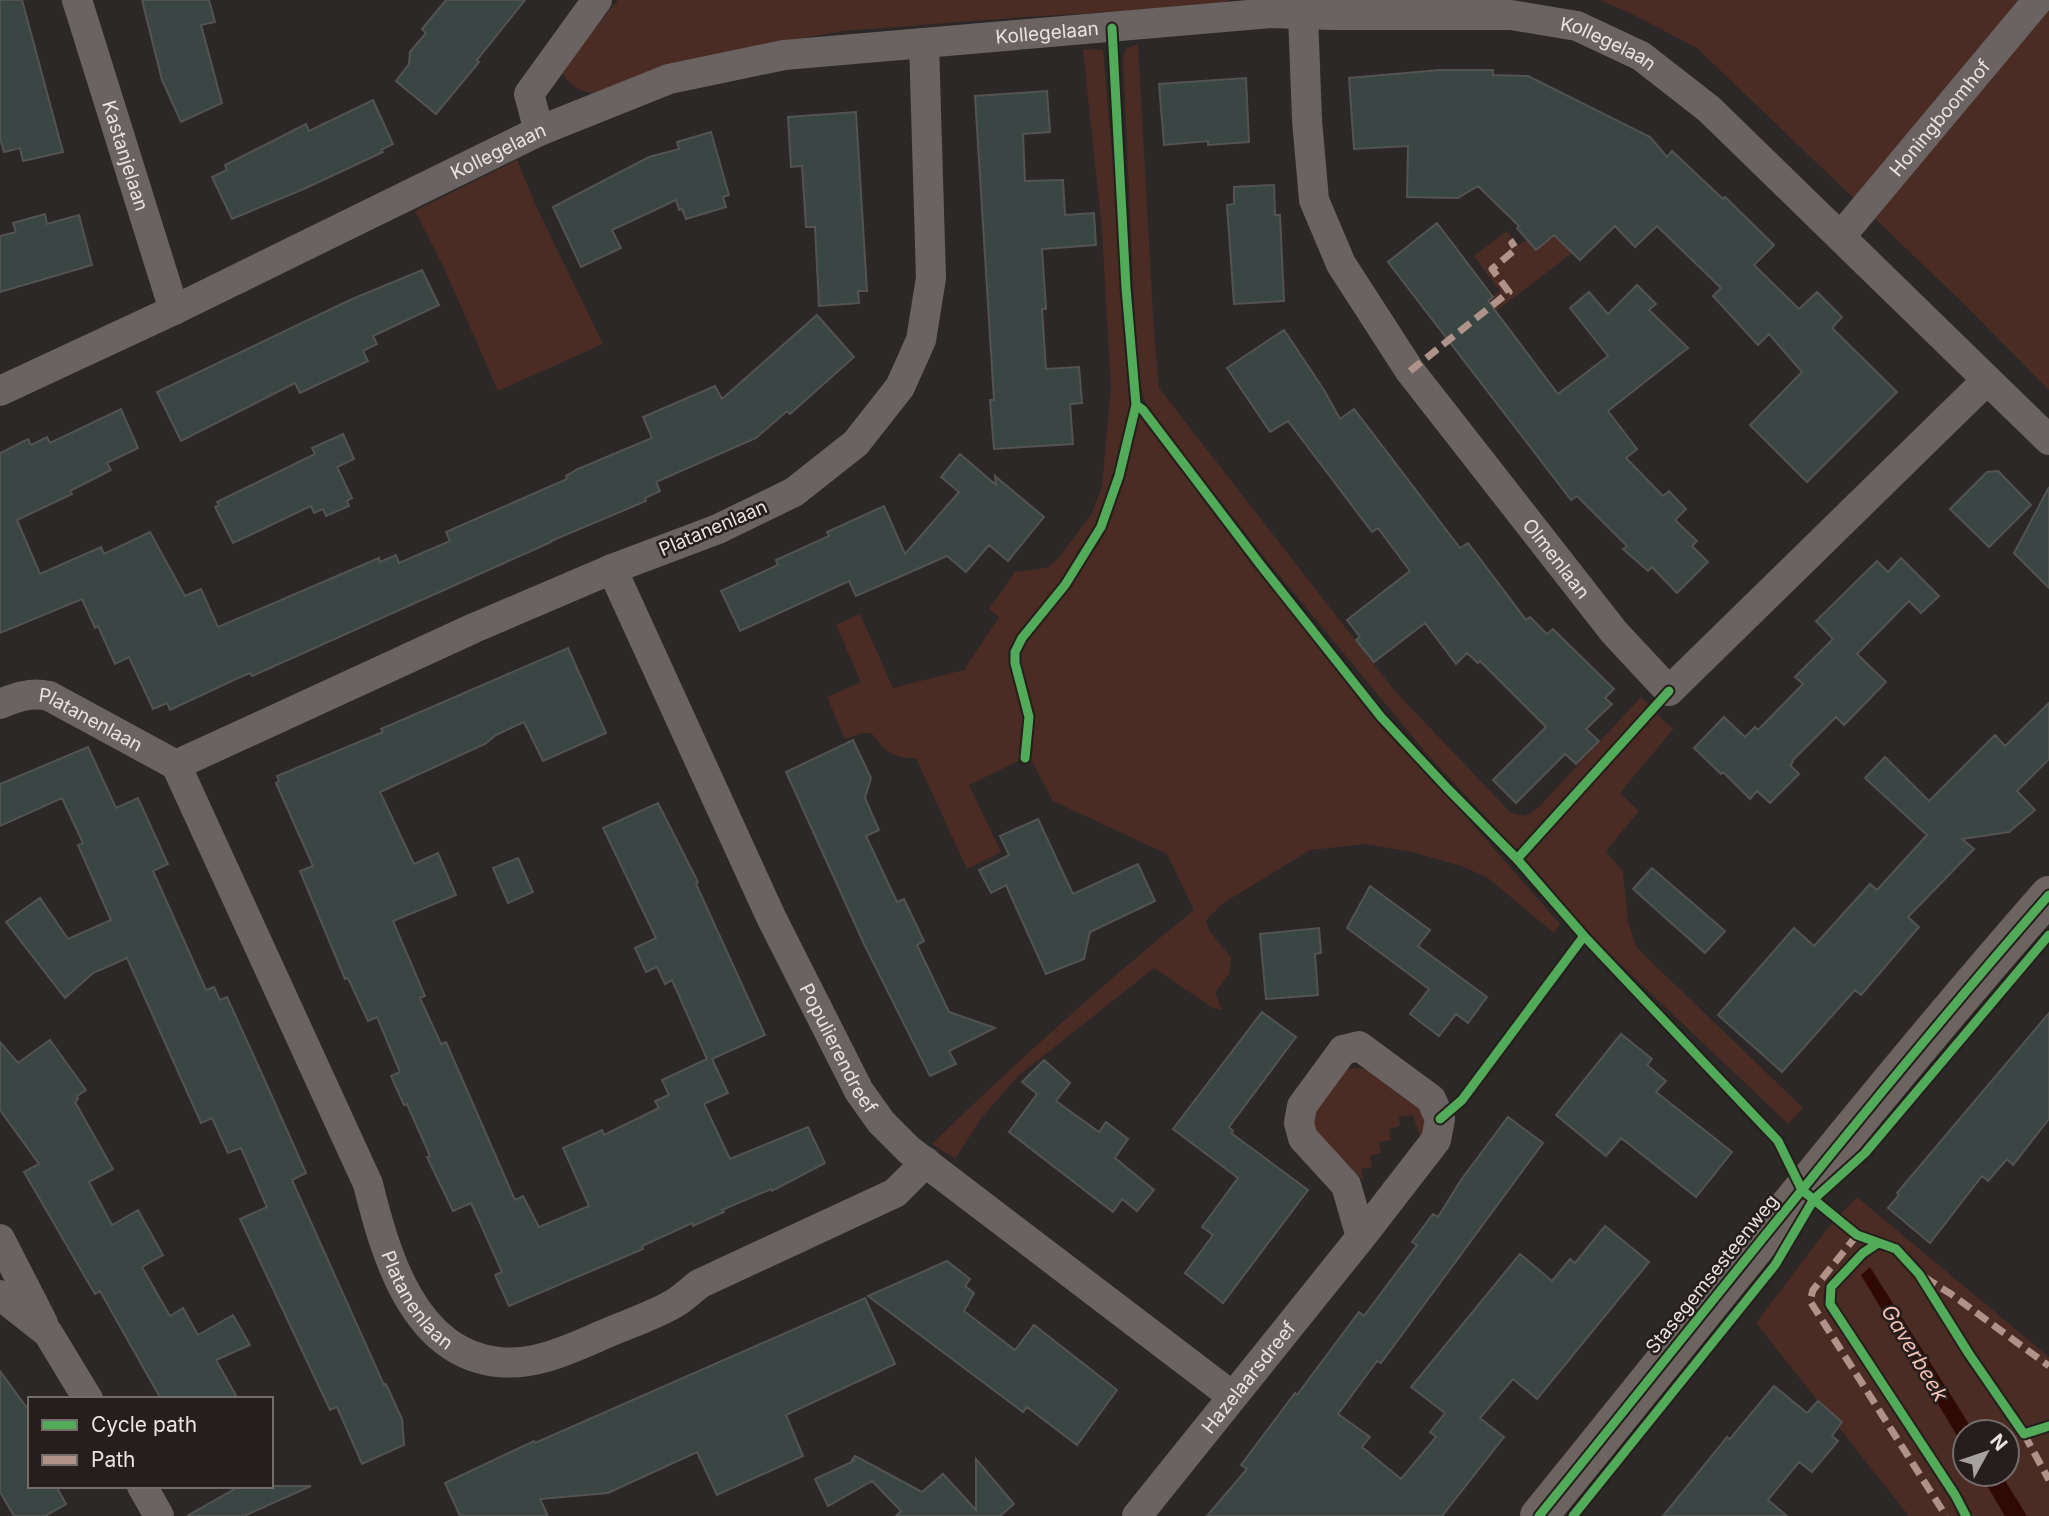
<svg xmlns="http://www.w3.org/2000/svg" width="2049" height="1516" viewBox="0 0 2049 1516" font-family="Inter,sans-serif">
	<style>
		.green { fill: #4b2c25; fill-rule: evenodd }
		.water { fill: #300804 }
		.building { fill: #394644; stroke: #535352; stroke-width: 2 }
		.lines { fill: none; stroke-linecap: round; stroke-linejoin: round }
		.street { stroke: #6a6361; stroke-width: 30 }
		.secondary { stroke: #6d6462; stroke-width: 38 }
		.quiet { stroke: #af9288; stroke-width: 7; stroke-dasharray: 14 7; stroke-linecap: butt }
		.cycleway-casing { stroke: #251e1c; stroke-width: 13 }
		.cycleway { stroke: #51ab58; stroke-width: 9 }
		.labels { text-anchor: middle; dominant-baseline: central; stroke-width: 5; stroke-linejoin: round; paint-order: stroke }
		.street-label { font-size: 19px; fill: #e8e3e2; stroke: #251e1c }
		.water-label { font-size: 21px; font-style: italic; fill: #f5c2b6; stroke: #251e1c }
	</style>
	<rect width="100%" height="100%" fill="#2c2827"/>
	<path class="green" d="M618,0H1230L1214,6L1023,17L843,31L769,44L591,93C577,90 570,85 562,73L565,65Z
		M1600,0H2049V390L1962,302L1697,48L1634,15Z
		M1138,44L1153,317L1159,388L1394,690L1511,813L1525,816L1538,808L1641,697L1668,725L1674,728L1620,793L1639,811L1606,851L1623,872L1628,922L1637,948L1803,1108L1788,1124L1595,940L1531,865L1427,754L1265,558L1155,417L1144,399L1137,370L1123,56L1126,49Z
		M1083,49L1103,50L1119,233L1128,387L1135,406L1338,671L1560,924L1554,933L1488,878L1464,867L1413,852L1366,844L1310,850L1222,904L1206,920L1209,930L1231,958L1229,974L1215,993L1222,1010L1213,1008L1154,968L1018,1076L982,1117L955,1159L932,1144C1016,1062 1103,984 1194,910L1167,854L1053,801L1030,758L1018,761L969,785L1001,852L967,869L916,758C909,758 900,758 893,754C868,741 883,723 845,739L827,697L861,682L836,625L860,614L893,688L964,670L999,617L989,609L1015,572L1046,568L1058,559L1091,515L1102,487L1111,388L1102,231Z
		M517,160L536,206L603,344L498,391L445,270L415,211Z
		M1507,231L1518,246L1526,240L1536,251L1554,235L1572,253L1452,345L1445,337L1500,291L1474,256Z
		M1355,1068L1368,1069L1415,1098L1426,1123L1422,1142L1413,1115L1399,1117L1400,1126L1389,1129L1391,1140L1379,1142L1381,1153L1370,1156L1372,1167L1361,1169L1364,1181L1315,1132L1313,1115L1342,1071Z
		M1857,1197L2049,1357V1516H1909L1756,1323L1830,1225ZM1965,1432H2007V1474H1965Z"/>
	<path class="water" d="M1870,1267L1974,1432H1965V1449L1861,1275Z
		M1980,1474H2001L2027,1516H2005Z"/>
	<path class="building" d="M0,0H22L63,152L23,161L20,148L4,152L0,138Z
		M142,0H209L215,22L201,25L222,103L181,122L162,80Z
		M446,0H525L477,60L479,62L436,114L396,81L409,64L410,52L426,33L422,29Z
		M1440,70H1493V75L1528,76L1650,137L1667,157L1672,151L1723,199L1725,197L1774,245L1754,265L1799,309L1817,292L1842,317L1832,328L1897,392L1807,482L1750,425L1802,372L1769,334L1758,345L1713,296L1721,288L1657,226L1635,247L1615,226L1580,260L1554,235L1536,250L1517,228L1519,226L1478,186L1458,198L1407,197L1408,146L1354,149L1349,78Z
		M1246,78L1249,142L1208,145V141L1164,145L1159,84Z
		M1047,91L1050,132L1023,134L1025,181L1063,180L1065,215L1094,213L1096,245L1042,249L1046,309H1042L1046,369L1079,367L1082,403L1070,404L1073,444L994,449L990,400H994L975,96Z
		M373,100L393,144L381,150L383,152L306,188L232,219L212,177L227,170L225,165L306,124L309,131Z
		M856,112L867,291H858L859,303L819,306L815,227H806L802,166L791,167L788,117Z
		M711,132L729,195L723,197L726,207L686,219L682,209L679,210L676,200L612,230L621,248L581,267L553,207L649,157L679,149L677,142Z
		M1274,185L1275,215H1280L1284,301L1234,304L1227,205L1234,204V187Z
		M45,214L47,224L79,215L92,265L0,292V236L16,232L13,223Z
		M1437,223L1493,297L1488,301L1558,394L1608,356L1570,308L1589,292L1608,314L1637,285L1656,304L1649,310L1688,348L1608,411L1637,449L1626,458L1663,496L1669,491L1686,509L1675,520L1697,541L1692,546L1708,562L1677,593L1652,567L1648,571L1623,549L1627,546L1577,496L1571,500L1388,262Z
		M422,270L439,305L373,336L377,344L363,351L368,361L300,393L295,383L181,441L157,392L350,300Z
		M817,315L854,357L790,414L787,411L756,438L656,482L660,491L645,498L646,501L551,541V542L252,676L250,673L238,678L170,710L167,703L153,709L129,657L115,664L98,626L95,628L82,599L0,633V453L28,439L31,445L47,437L50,443L121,409L138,448L107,463L111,470L70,491L72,494L17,520L40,574L101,547L104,554L150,532L185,596L201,589L218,627L379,558L380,562L396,555L399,563L450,541L446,532L567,479L566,476L578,469L652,438L643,417L715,386L722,399Z
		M1284,330L1324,390L1340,419L1354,409L1460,548L1468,543L1526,620L1530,617L1547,634L1553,629L1614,689L1605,698L1612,704L1586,729L1599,741L1576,764L1565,754L1516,803L1493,780L1546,727L1480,661L1478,663L1467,653L1456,664L1425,623L1374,662L1356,640L1360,637L1347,620L1410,571L1378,528L1372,532L1288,421L1270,432L1227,368Z
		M343,434L354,459L337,467L352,498L347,501L349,506L326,516L323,509L314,513L311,506L233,543L215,507L219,505L217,502L315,454L312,448Z
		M960,454L996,485L995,476L1044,517L1008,561L989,545L966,572L947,556L856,596L849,581L740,631L721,591L778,565L776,560L829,536L827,532L884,506L905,554L959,492L941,477Z
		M1998,471L2031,505L1989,547L1950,509L1987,472Z
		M2049,487V588L2014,553Z
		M1901,558L1939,596L1921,613L1909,601L1857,654L1886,682L1844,725L1836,717L1792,761L1793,762L1790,765L1799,774L1770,803L1757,791L1750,799L1723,772L1721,774L1694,748L1724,717L1745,737L1755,727L1758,730L1803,684L1795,677L1833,639L1816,621L1877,561L1888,572Z
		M568,648L606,733L543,761L524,722L496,735L485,744L380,792L414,864L438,853L456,895L393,921L425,996L420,998L441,1044L446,1042L515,1200L523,1196L539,1227L589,1206L563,1148L602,1130L604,1135L659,1108L655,1101L669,1095L662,1080L707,1059L672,980L665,984L657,967L646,972L635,948L656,938L603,828L658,803L698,882L696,884L765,1035L712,1059L728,1093L704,1104L730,1159L808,1127L825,1163L772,1191L771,1189L722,1210L724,1212L693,1226L692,1223L642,1246L643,1249L509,1306L495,1275L502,1272L471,1203L453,1211L427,1157L430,1156L407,1104L404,1105L391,1076L400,1072L377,1017L368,1021L348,978L345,979L300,871L313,866L276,783L279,781L277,776L383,732L381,729Z
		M2049,703V759L2017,791L2035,810L2009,832L1962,839L1974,849L1908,917L1919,927L1861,995L1855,990L1782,1072L1718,1015L1794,928L1814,946L1870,884L1877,890L1927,835L1865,778L1885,757L1929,801L1995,735L2005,746Z
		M853,740L871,778L865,798L879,830L866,836L897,902L904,899L924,941L917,945L949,1012L995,1028L949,1051L956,1064L930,1076L865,946L786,772Z
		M88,747L116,808L138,798L168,864L153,871L206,990L214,987L220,1000L227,997L266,1083L306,1173L292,1180L384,1385L386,1384L402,1419L404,1445L362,1464L337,1407L330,1410L240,1219L267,1207L241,1148L228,1153L212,1118L201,1123L127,958L93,973L65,998L6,922L40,898L68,939L111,920L78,845L83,843L62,798L0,826V784Z
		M1038,819L1073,894L1138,864L1155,901L1090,932L1084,959L1046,974L1006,885L991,893L979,870L1009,855L1000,836Z
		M518,858L533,892L508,903L493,868Z
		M1652,868L1725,931L1705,953L1633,889Z
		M1370,886L1430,930L1418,946L1487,997L1468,1023L1456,1014L1439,1036L1410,1014L1429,989L1347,928Z
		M1319,928L1321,953L1315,954L1318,995L1266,999L1260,934Z
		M1262,1012L1296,1037L1229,1127L1233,1131L1231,1133L1308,1190L1223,1303L1185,1273L1213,1235L1202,1227L1238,1178L1173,1129Z
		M2049,1013V1119L2013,1165L2007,1159L1988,1181L1982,1176L1930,1243L1888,1208L1899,1195L1897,1193Z
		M1621,1034L1652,1059L1647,1065L1666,1081L1656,1092L1732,1152L1696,1197L1621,1138L1606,1156L1556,1115Z
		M50,1040L86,1090L77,1096L78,1099L75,1102L113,1169L89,1182L112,1225L138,1210L163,1255L142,1267L170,1316L183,1308L198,1335L233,1315L250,1345L216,1360L238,1399H161L100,1291L95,1294L24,1172L39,1164L0,1110V1042L18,1063Z
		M1044,1060L1070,1083L1056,1101L1099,1132L1106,1122L1128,1139L1115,1158L1154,1190L1137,1211L1122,1199L1113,1212L1009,1132L1037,1094L1022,1082Z
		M1508,1117L1543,1143L1381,1363L1377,1361L1338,1414L1370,1437L1362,1447L1401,1479L1436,1437L1430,1432L1445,1413L1411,1387L1520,1254L1552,1281L1570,1259L1575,1263L1605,1226L1649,1262L1537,1399L1513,1379L1480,1418L1504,1437L1442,1516H1207L1247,1469L1241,1465L1295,1393L1297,1395L1359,1312L1364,1316L1417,1245L1412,1242L1433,1214L1438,1217L1461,1180Z
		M947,1261L970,1279L965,1286L974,1293L964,1311L1015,1350L1034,1325L1117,1390L1077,1445L1027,1407L1023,1412L868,1296Z
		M865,1298L895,1364L786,1415L803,1456L717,1495L697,1452L608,1493L540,1499L548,1516H460L445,1483L534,1441L535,1443Z
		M0,1371L30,1412V1486H56L66,1504L45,1516H14L0,1492Z
		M1774,1386L1807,1413L1818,1401L1842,1422L1832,1436L1838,1441L1812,1472L1799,1462L1768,1500L1787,1516H1663L1727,1437L1730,1439Z
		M855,1456L922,1492L943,1474L976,1510V1459L1014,1504L1000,1516H896L901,1511L872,1481L828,1506L815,1479L854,1461L852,1460Z
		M240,1486H311L244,1516H187Z"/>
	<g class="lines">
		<g class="street">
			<path id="s1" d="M77,0L174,310"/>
			<path id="s2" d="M1303,14L1307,120L1314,200L1341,264L1410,371L1614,632L1669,691L1987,380"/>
			<path id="s3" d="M924,43L931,278L921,340L900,387L856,443L794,492L718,529L612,569L474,628L176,765L368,1184C385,1253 413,1353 498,1362C533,1366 568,1350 600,1336C624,1325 657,1315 678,1301C685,1296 692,1290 699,1284L895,1193L926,1162"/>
			<path d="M539,131L529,94L597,0"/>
			<path id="s4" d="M1841,236L2038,0"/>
			<path id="s5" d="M0,391L174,310L539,131L669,79L784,55L1272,13L1333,15H1511L1577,26L1641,56L1709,109L2049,440"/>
			<path id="s6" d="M612,569L771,917L859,1091L881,1122L909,1150L1232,1396"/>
			<path id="s7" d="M0,704C17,697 30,692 49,696L176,765"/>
			<path d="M0,1239L43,1323"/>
			<path d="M0,1295L48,1333L88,1399"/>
			<path d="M142,1486L159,1516"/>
			<path id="s8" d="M1137,1516L1361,1237L1436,1140L1440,1119L1431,1099L1359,1046L1343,1050L1302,1106L1299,1123L1303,1138L1346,1185L1361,1237"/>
		</g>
		<path class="secondary" d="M1539,1516C1708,1308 1873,1096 2049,895"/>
		<path class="quiet" d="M1410,371L1509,292L1492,269L1516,249L1512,243L1515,241
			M1857,1235L1813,1290L1810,1301L1946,1516
			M1924,1277L1951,1294L2049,1366
			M2024,1434L2049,1480"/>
		<g class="cycleway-casing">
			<path id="cycleway" d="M1112,28L1126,288L1136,405L1143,410L1259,563L1381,717L1448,789L1517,859L1584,936L1778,1141L1802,1190L1857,1235L1896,1249L1919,1274L1969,1354L2024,1434L2049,1426
				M1025,758L1029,717L1015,663V652L1022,638L1065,585L1101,527L1119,476L1136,405
				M1517,859L1669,691
				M1440,1119L1462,1100L1584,936
				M1878,1243L1863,1253L1831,1287L1830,1304L1955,1495L1966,1516
				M1539,1516C1708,1308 1873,1096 2049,895
				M1573,1516L1775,1265L1814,1199L1865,1153L2049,935"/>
		</g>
		<use href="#cycleway" class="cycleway"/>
	</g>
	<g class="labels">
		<g class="street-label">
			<text stroke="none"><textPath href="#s5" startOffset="1120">Kollegelaan</textPath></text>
			<text stroke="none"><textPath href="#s5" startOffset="1687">Kollegelaan</textPath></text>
			<text stroke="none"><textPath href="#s4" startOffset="154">Honingboomhof</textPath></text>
			<text stroke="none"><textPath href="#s5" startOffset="553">Kollegelaan</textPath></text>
			<text stroke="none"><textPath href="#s1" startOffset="163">Kastanjelaan</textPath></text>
			<text transform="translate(713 528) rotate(-23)">Platanenlaan</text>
			<text stroke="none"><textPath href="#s2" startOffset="621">Olmenlaan</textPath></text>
			<text stroke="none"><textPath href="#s7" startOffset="98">Platanenlaan</textPath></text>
			<text stroke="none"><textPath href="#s6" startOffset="530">Populierendreef</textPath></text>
			<text transform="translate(1712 1274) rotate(-51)">Stasegemsesteenweg</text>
			<text stroke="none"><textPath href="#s3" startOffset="1764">Platanenlaan</textPath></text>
			<text stroke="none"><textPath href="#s8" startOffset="178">Hazelaarsdreef</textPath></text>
		</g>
		<g class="water-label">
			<text transform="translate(1915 1353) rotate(59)">Gaverbeek</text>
		</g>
	</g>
	<rect x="28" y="1397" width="245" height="91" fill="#251e1c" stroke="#736d6b" stroke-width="2"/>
	<rect x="42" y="1420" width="35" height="10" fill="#51ab58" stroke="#736d6b" stroke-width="2"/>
	<text x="91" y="1432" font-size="21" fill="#e8e3e2">Cycle path</text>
	<rect x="42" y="1455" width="35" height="10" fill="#af9288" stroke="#736d6b" stroke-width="2"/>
	<text x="91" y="1467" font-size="21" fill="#e8e3e2">Path</text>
	<g transform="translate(1986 1453) rotate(50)"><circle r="33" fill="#251e1c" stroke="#736d6b" stroke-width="2"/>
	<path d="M0-5L12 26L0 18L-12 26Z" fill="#a6a2a1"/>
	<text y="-10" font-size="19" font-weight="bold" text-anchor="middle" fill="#e8e3e2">N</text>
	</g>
</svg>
